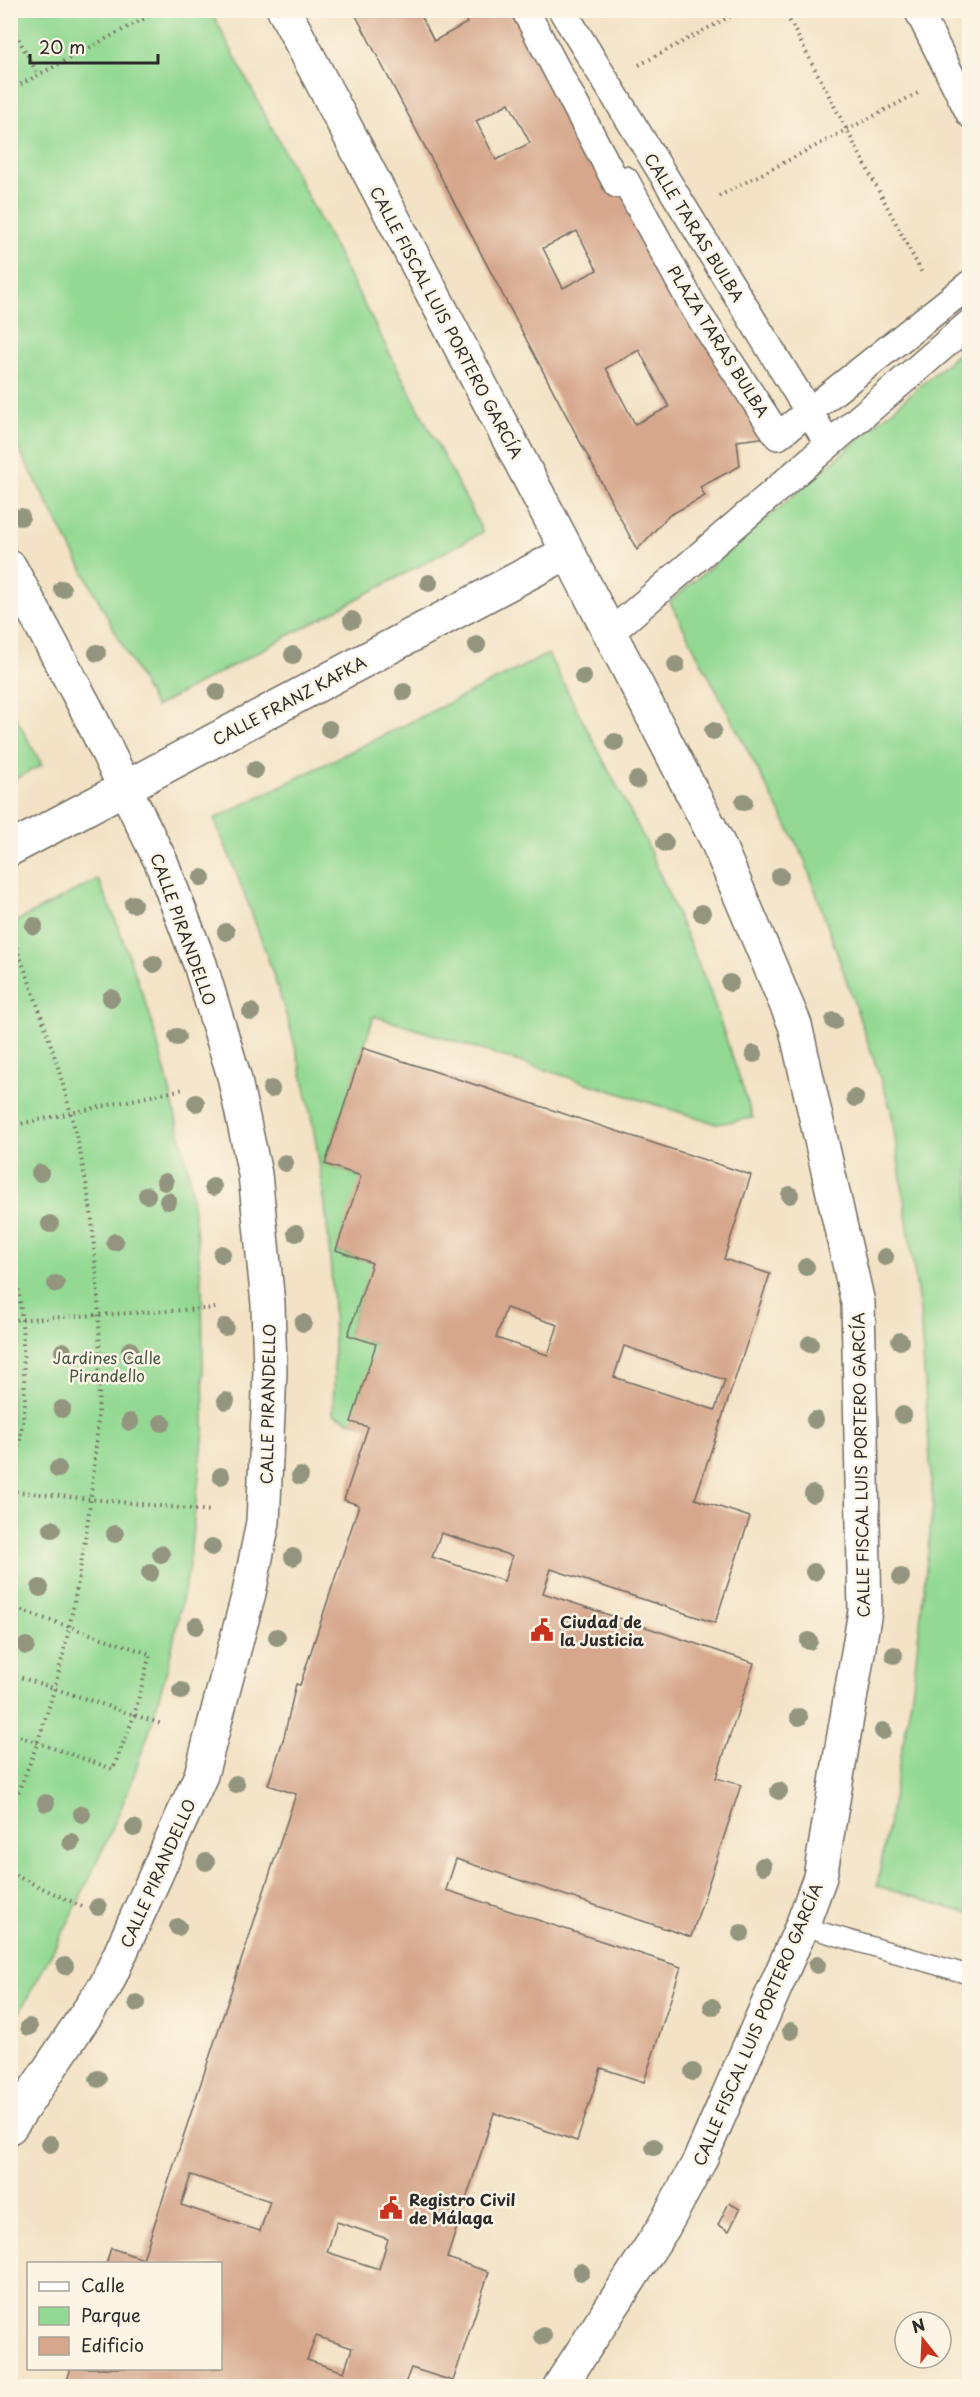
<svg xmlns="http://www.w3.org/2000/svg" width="980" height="2397" viewBox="0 0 980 2397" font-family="'Playpen Sans',sans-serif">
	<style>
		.green { fill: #93d993; stroke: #5f825f; stroke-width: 1.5 }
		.building { fill: #d6a78c; fill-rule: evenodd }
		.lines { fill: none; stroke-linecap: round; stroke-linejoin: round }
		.service-casing { stroke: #716b61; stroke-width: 21 }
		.pedestrian-casing { stroke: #716b61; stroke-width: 30 }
		.minor-casing { stroke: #716b61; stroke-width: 36 }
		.path { stroke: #716b61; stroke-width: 4; stroke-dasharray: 1.5 4.5; stroke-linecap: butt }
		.service { stroke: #fff; stroke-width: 18 }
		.pedestrian { stroke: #fff; stroke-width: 27 }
		.minor { stroke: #fff; stroke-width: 33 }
		.tree { fill: #93957f }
		.labels { text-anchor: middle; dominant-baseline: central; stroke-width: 5; stroke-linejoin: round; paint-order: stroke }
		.street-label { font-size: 16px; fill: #2b2b2b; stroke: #fcf5e5 }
		.park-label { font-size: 16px; fill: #455645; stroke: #fcf5e5 }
		.poi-label { font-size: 16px; font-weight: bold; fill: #2b2b2b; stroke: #fcf5e5; text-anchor: start }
	</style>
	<rect width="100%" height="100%" fill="#fcf5e5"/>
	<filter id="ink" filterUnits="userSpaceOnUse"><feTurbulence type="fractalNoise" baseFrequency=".0167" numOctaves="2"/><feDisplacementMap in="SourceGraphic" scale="12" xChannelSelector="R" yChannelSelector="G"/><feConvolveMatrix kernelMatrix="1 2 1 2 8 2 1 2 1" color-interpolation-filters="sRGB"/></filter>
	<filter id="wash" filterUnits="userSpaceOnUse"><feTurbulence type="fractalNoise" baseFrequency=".008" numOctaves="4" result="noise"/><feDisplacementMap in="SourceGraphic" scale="24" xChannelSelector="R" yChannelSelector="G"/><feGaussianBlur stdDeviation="1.35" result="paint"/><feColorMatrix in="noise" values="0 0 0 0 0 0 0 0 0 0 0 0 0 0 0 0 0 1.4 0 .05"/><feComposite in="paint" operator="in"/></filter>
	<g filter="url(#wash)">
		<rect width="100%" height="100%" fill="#f3e2c5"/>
		<path class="green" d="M11,10L211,11L483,532L155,707L11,434Z
			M969,344V1914L877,1886L912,1694L933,1505L920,1312L891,1109L804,858L670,602Z
			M548,654L646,842L708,986L753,1118L717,1124L374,1016L325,1164L362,1177L337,1251L373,1263L348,1334L377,1345L352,1422L333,1414C338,1287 325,1150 290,1028C269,956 243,887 214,819Z
			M10,707L42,765L11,781H10Z
			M98,879L116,921L150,1015L166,1075L189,1174L198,1246L202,1290L204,1432L188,1572L168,1666L149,1732L127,1794L108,1838L69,1921L18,2015L11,2025V924Z"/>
		<g id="blocks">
			<path class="building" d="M353,10H418L434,41L467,23L461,10H526L778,436L737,441L740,466L700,487L705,496L668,516L637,550ZM509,103L530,143L496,160L476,121ZM577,231L597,270L563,288L543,248ZM639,350L669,407L635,424L606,368Z
				M363,1048L751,1175L724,1259L770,1274L695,1499L750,1517L715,1623L551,1569L543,1593L754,1663L716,1778L741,1785L691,1937L456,1859L446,1890L681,1967L644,2082L601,2068L577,2141L494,2113L447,2258L489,2272L453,2381L411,2368L404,2386H65L71,2368H220V2264H106L111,2248L143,2259L296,1794L268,1785L284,1737L296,1684L300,1685L359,1505L344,1500L368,1427L351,1422L376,1344L348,1335L372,1263L336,1250L361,1176L325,1164ZM506,1308L558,1325L548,1355L496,1338ZM624,1346L725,1380L715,1410L614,1377ZM441,1533L512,1556L504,1581L432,1557ZM191,2175L270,2201L260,2231L181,2205ZM337,2222L388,2239L379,2269L327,2252ZM316,2336L352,2348L344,2372L307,2360Z
				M729,2203L740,2209L729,2231L718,2225Z"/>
		</g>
	</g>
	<g filter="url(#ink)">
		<use href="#blocks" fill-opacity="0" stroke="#716b61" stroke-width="1.5"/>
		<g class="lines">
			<g class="service-casing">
				<path id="service" d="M802,1926L970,1975"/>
			</g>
			<g class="pedestrian-casing">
				<path id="pedestrian" d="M525,10L617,184L625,180L693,306L778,436L970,284
					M562,10L828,443
					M918,10L970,114
					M610,633L970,323"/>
			</g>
			<g class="minor-casing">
				<path id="minor" d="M284,10L568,552L717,841L795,1025L858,1303L865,1611L820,1877L802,1926L699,2162L663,2228L560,2386
					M10,567L86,708L162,864L200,964L234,1076L255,1174L268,1304L270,1371L263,1522L249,1593L201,1775L106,1985L10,2127
					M10,849L568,552"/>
			</g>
			<path class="path" d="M784,10L923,275
				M10,23L38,75
				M639,65L742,10
				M10,90L160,10
				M719,196L920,92
				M10,931C44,1018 74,1107 89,1200C93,1219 93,1239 95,1259C105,1363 98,1467 80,1570C66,1652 46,1734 10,1809
				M10,1126L184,1089
				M10,1212L22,1319L25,1402L10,1514
				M10,1320L219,1308
				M10,1491L211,1511
				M10,1607L150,1654L134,1716L113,1769L10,1733
				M10,1674L162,1724
				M10,1873L85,1908"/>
			<use href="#service" class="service"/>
			<use href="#pedestrian" class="pedestrian"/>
			<use href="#minor" class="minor"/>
		</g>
		<g class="tree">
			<circle cx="21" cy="517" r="9"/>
			<circle cx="429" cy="583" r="9"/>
			<circle cx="62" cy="589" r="9"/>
			<circle cx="352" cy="620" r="9"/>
			<circle cx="477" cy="645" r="9"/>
			<circle cx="97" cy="653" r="9"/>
			<circle cx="293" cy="655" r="9"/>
			<circle cx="676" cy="665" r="9"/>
			<circle cx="583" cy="677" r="9"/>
			<circle cx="217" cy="692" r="9"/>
			<circle cx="404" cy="692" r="9"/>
			<circle cx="329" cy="729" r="9"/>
			<circle cx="713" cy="731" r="9"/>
			<circle cx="615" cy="742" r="9"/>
			<circle cx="255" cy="770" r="9"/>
			<circle cx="637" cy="780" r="9"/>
			<circle cx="744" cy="802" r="9"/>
			<circle cx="665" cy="843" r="9"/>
			<circle cx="780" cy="876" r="9"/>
			<circle cx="202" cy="878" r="9"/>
			<circle cx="133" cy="904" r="9"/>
			<circle cx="702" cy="913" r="9"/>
			<circle cx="34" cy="926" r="9"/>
			<circle cx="226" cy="932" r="9"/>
			<circle cx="154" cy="964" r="9"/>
			<circle cx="730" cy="983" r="9"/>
			<circle cx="111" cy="998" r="9"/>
			<circle cx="251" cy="1012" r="9"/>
			<circle cx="834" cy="1021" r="9"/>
			<circle cx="177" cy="1037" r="9"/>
			<circle cx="754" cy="1054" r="9"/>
			<circle cx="271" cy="1089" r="9"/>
			<circle cx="855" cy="1098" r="9"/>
			<circle cx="196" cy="1103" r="9"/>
			<circle cx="285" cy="1163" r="9"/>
			<circle cx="40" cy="1173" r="9"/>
			<circle cx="165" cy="1182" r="9"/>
			<circle cx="213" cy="1187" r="9"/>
			<circle cx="147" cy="1195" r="9"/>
			<circle cx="790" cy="1195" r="9"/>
			<circle cx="168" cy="1201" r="9"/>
			<circle cx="50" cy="1224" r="9"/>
			<circle cx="296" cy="1233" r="9"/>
			<circle cx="115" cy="1242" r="9"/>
			<circle cx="222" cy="1254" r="9"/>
			<circle cx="885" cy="1257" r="9"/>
			<circle cx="806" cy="1267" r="9"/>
			<circle cx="56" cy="1284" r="9"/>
			<circle cx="303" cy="1323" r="9"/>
			<circle cx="225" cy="1327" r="9"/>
			<circle cx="900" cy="1341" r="9"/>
			<circle cx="810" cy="1344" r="9"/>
			<circle cx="130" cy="1350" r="9"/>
			<circle cx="63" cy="1351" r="9"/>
			<circle cx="226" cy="1401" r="9"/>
			<circle cx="62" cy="1409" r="9"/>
			<circle cx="903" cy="1415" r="9"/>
			<circle cx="815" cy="1420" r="9"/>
			<circle cx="130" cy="1422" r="9"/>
			<circle cx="162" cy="1423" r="9"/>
			<circle cx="58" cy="1469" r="9"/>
			<circle cx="221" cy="1476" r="9"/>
			<circle cx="300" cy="1476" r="9"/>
			<circle cx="813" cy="1494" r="9"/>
			<circle cx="52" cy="1529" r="9"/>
			<circle cx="115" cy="1534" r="9"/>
			<circle cx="212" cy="1547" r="9"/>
			<circle cx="161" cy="1554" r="9"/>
			<circle cx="293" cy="1557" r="9"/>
			<circle cx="814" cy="1572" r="9"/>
			<circle cx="150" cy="1573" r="9"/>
			<circle cx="901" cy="1577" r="9"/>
			<circle cx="40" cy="1588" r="9"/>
			<circle cx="196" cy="1626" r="9"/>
			<circle cx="277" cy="1637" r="9"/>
			<circle cx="809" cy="1641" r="9"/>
			<circle cx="26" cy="1646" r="9"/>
			<circle cx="894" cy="1655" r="9"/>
			<circle cx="181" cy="1691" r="9"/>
			<circle cx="799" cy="1717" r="9"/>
			<circle cx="883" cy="1731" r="9"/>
			<circle cx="236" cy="1784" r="9"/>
			<circle cx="779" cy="1791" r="9"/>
			<circle cx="46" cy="1803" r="9"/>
			<circle cx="82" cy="1814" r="9"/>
			<circle cx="134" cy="1828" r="9"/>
			<circle cx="71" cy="1842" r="9"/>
			<circle cx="206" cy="1862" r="9"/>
			<circle cx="763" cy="1866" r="9"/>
			<circle cx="98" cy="1907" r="9"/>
			<circle cx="178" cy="1927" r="9"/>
			<circle cx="741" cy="1933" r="9"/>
			<circle cx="817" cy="1965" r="9"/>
			<circle cx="65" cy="1966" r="9"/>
			<circle cx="137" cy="2003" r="9"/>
			<circle cx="712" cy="2007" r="9"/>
			<circle cx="29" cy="2027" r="9"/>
			<circle cx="791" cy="2031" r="9"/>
			<circle cx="693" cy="2072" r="9"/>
			<circle cx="98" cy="2079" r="9"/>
			<circle cx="50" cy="2144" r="9"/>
			<circle cx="654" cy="2147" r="9"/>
			<circle cx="581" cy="2272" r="9"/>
			<circle cx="543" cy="2336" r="9"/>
		</g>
	</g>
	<defs>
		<g id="civic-bare" transform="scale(1.8)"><path d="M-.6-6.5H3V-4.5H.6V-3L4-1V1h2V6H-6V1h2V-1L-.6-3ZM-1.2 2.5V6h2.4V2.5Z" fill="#c8321e" stroke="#fcf5e5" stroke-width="2.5" paint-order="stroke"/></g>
	</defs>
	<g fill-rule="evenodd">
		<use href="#civic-bare" x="542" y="1630"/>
		<use href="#civic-bare" x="391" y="2208"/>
	</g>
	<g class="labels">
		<g class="street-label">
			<text transform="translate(695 227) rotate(58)">CALLE TARAS BULBA</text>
			<text transform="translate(447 322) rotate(62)">CALLE FISCAL LUIS PORTERO GARCÍA</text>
			<text transform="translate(719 341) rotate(58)">PLAZA TARAS BULBA</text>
			<text transform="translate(289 700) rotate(-28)">CALLE FRANZ KAFKA</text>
			<text transform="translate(184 929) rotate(70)">CALLE PIRANDELLO</text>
			<text transform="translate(267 1404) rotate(-89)">CALLE PIRANDELLO</text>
			<text transform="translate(860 1465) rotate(-91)">CALLE FISCAL LUIS PORTERO GARCÍA</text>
			<text transform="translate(157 1873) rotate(-66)">CALLE PIRANDELLO</text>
			<text transform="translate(757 2024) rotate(-67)">CALLE FISCAL LUIS PORTERO GARCÍA</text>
		</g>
		<g class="park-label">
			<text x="107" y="1357">Jardines Calle<tspan x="107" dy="18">Pirandello</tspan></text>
		</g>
		<g class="poi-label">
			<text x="560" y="1621">Ciudad de<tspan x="560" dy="18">la Justicia</tspan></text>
			<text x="409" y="2199">Registro Civil<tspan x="409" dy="18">de Málaga</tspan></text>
		</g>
	</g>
	<rect width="980" height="2397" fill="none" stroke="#fcf5e5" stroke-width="36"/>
	<rect x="27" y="2262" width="195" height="108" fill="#fcf5e5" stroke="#a8a49b" stroke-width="1.5"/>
	<rect x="39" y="2282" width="30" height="9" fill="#ffffff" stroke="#a8a49b" stroke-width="1.5"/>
	<text x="81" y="2292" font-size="18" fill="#2b2b2b">Calle</text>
	<rect x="39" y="2307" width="30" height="18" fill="#93d993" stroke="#a8a49b" stroke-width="1.5"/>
	<text x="81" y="2322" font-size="18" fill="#2b2b2b">Parque</text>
	<rect x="39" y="2337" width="30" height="18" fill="#d6a78c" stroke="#a8a49b" stroke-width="1.5"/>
	<text x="81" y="2352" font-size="18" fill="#2b2b2b">Edificio</text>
	<g transform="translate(923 2340) rotate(342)"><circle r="28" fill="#fcf5e5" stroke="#a8a49b" stroke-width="1.5"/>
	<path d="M0-4.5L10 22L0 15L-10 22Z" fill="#c8321e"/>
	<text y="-9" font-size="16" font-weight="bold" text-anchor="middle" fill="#2b2b2b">N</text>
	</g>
	<path d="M30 54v9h128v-9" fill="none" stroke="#2b2b2b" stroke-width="3"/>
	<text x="39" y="54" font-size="18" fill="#2b2b2b" stroke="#fcf5e5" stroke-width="4.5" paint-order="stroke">20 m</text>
</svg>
